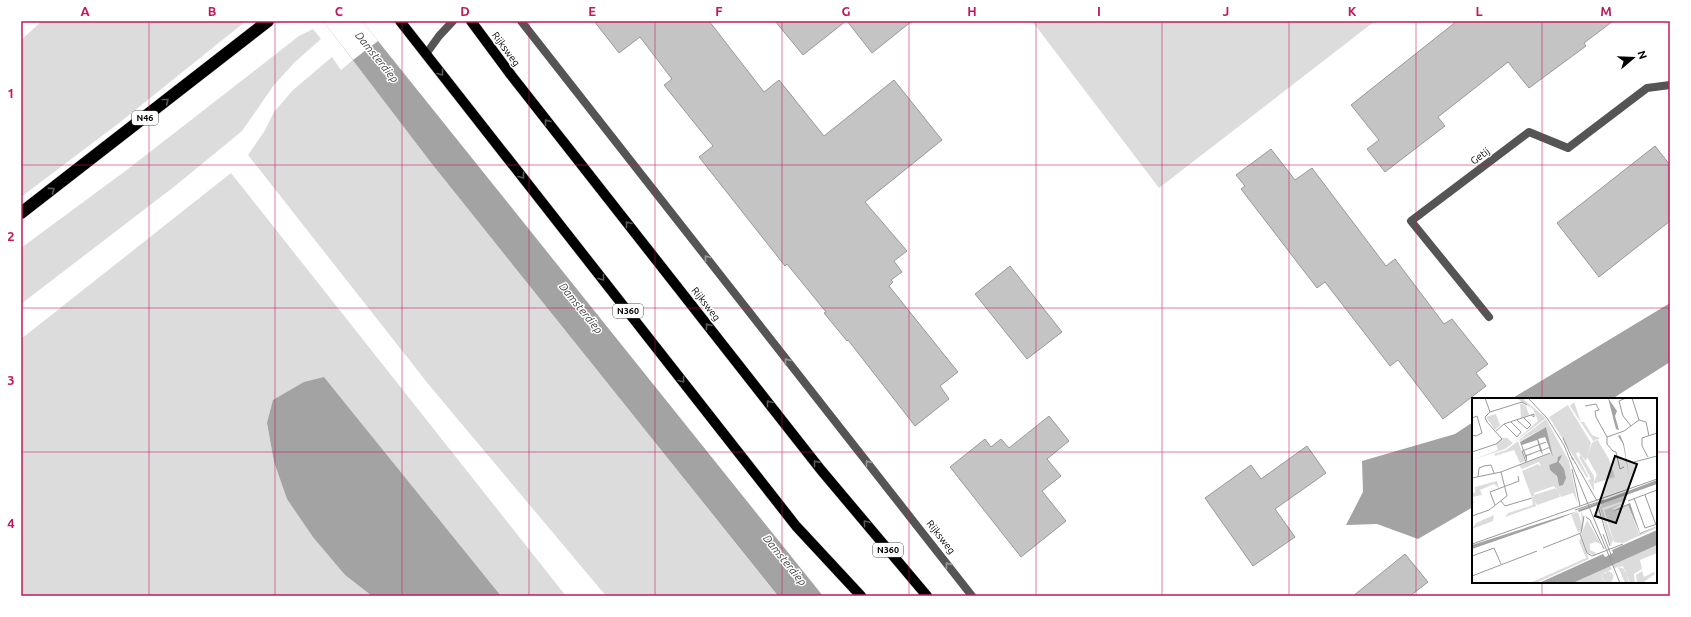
<svg xmlns="http://www.w3.org/2000/svg" width="1691" height="617" viewBox="0 0 1691 617" font-family="Ubuntu,sans-serif">
	<style>
		.green { fill: #dcdcdc }
		.water { fill: #a3a3a3 }
		.pier { fill: #fff }
		.building { fill: #c4c4c4; stroke: #999 }
		.lines { fill: none; stroke-linecap: round; stroke-linejoin: round }
		.primary-casing { stroke: #dbdbdb; stroke-width: 11 }
		.highway-casing { stroke: #dbdbdb; stroke-width: 13 }
		.street { stroke: #555; stroke-width: 8 }
		.primary { stroke: #000; stroke-width: 10 }
		.highway { stroke: #000; stroke-width: 12 }
		.oneway { stroke: #595959 }
		.oneway2 { stroke: #999 }
		.grid { fill: none; stroke: #c2185b; stroke-width: 1; stroke-opacity: 0.55 }
		.labels { text-anchor: middle; dominant-baseline: central; stroke-width: 3; stroke-linejoin: round; paint-order: stroke }
		.shield { fill: #fff; stroke: #4c4c4c; stroke-width: 1 }
		.shield-label { font-size: 9px; font-weight: bold; fill: #000 }
		.street-label { font-size: 10px; fill: #000; stroke: #fff }
		.water-label { font-size: 11px; font-style: italic; fill: #444; stroke: #fff }
		.inset-road { fill: none; stroke: #999; stroke-width: 1 }
		.view { fill: #000; fill-opacity: 0.15; stroke: #000; stroke-width: 2 }
		.inset-edge { fill: none; stroke: #000; stroke-width: 2 }
		.neatline { fill: none; stroke: #c2185b; stroke-width: 1.5 }
		.grid-label { font-size: 13px; text-anchor: middle; font-weight: bold; fill: #c2185b }
	</style>
	<rect width="100%" height="100%" fill="#fff"/>
	<path class="green" d="M42,21H246L119,123L21,197V40Z
		M1032,21H1375L1159,188Z
		M313,29L321,39L295,62L274,85L242,131L175,186L21,304V248L128,169L299,36Z
		M332,57L341,70L353,60L432,164L776,594L773,596H606L429,385L248,155L264,132L274,112L293,90Z
		M231,173L566,596H501L324,377L267,423L274,462L287,499L345,575L372,596H21V339Z"/>
	<path class="water" d="M323,21H362L823,596H778L432,164Z
		M1670,303V362L1612,399H1511Z
		M324,377L501,596H372L345,575L313,537L287,499L274,462L267,423L273,400L304,382Z
		M1473,422V507L1418,539L1377,524L1346,525L1363,492L1362,461L1455,434Z"/>
	<path class="pier" d="M323,21H362L378,41L353,60Z"/>
	<path class="building" d="M594,21H709L764,92L779,80L824,136L894,80L942,140L865,202L907,251L894,261L902,272L891,280L893,282L889,286L958,372L940,386L949,399L915,426L848,340L847,341L824,313L826,312L787,264L785,266L699,157L713,146L664,85L672,79L640,37L619,53Z
		M775,21H846L803,55Z
		M847,21H912L872,53Z
		M1457,21H1613L1584,43L1586,46L1529,88L1508,62L1438,117L1445,126L1385,172L1367,149L1379,140L1351,105Z
		M1655,146L1670,165V221L1599,277L1557,223Z
		M1271,149L1295,180L1312,168L1386,266L1395,259L1444,324L1452,319L1488,364L1476,373L1486,386L1443,419L1398,360L1390,366L1325,282L1317,288L1241,189L1245,186L1236,175Z
		M1010,266L1062,332L1027,359L975,294Z
		M1049,416L1069,441L1047,459L1061,476L1042,491L1066,521L1021,557L950,467L985,439L991,447L1001,439L1009,448Z
		M1307,446L1326,473L1275,509L1295,537L1253,566L1205,498L1251,465L1261,479Z
		M1405,554L1428,582L1410,596H1353Z"/>
	<g class="lines">
		<g class="primary-casing">
			<path id="primary" d="M400,21L796,526L861,596
				M471,21L511,75L821,470L927,596"/>
		</g>
		<g class="highway-casing">
			<path id="highway" d="M21,213L268,21"/>
		</g>
		<path class="street" d="M521,21L972,596
			M426,54L439,36L453,21
			M1489,317L1411,221L1529,132L1568,148L1647,88L1670,85"/>
		<use href="#primary" class="primary"/>
		<use href="#highway" class="highway"/>
	</g>
	<defs><path id="oneway-chevron" d="M-2-3.5L2.5 0L-2 3.5" fill="none" stroke-width="1.6" stroke-linecap="round" stroke-linejoin="round"/></defs>
	<g class="oneway">
		<use href="#oneway-chevron" transform="translate(441 73) rotate(52)"/>
		<use href="#oneway-chevron" transform="translate(166 101) rotate(-38)"/>
		<use href="#oneway-chevron" transform="translate(547 122) rotate(-128)"/>
		<use href="#oneway-chevron" transform="translate(522 176) rotate(52)"/>
		<use href="#oneway-chevron" transform="translate(52 190) rotate(-37)"/>
		<use href="#oneway-chevron" transform="translate(628 224) rotate(-128)"/>
		<use href="#oneway-chevron" transform="translate(602 278) rotate(52)"/>
		<use href="#oneway-chevron" transform="translate(708 326) rotate(-128)"/>
		<use href="#oneway-chevron" transform="translate(682 380) rotate(52)"/>
		<use href="#oneway-chevron" transform="translate(769 403) rotate(-128)"/>
		<use href="#oneway-chevron" transform="translate(816 463) rotate(-129)"/>
		<use href="#oneway-chevron" transform="translate(866 523) rotate(-130)"/>
	</g>
	<g class="oneway2">
		<use href="#oneway-chevron" transform="translate(707 258) rotate(-128)"/>
		<use href="#oneway-chevron" transform="translate(787 361) rotate(-128)"/>
		<use href="#oneway-chevron" transform="translate(868 463) rotate(-128)"/>
		<use href="#oneway-chevron" transform="translate(948 565) rotate(-128)"/>
	</g>
	<path class="grid" d="M149,21V596M275,21V596M402,21V596M529,21V596M655,21V596M782,21V596M909,21V596M1036,21V596M1162,21V596M1289,21V596M1416,21V596M1542,21V399M21,165H1670M21,308H1670M21,452H1473M1656,452H1670M1542,582V596"/>
	<g class="labels">
		<g class="shield">
			<rect x="132" y="111" width="26" height="14" rx="3"/>
			<rect x="613" y="304" width="30" height="14" rx="3"/>
			<rect x="873" y="543" width="30" height="14" rx="3"/>
		</g>
		<g class="shield-label">
			<text x="145" y="118">N46</text>
			<text x="628" y="311">N360</text>
			<text x="888" y="550">N360</text>
		</g>
		<g class="street-label">
			<text transform="translate(506 49) rotate(54)">Rijksweg</text>
			<text transform="translate(1480 156) rotate(-37)">Getij</text>
			<text transform="translate(706 304) rotate(52)">Rijksweg</text>
			<text transform="translate(941 537) rotate(52)">Rijksweg</text>
		</g>
		<g class="water-label">
			<text transform="translate(377 57) rotate(51)">Damsterdiep</text>
			<text transform="translate(581 308) rotate(51)">Damsterdiep</text>
			<text transform="translate(785 560) rotate(51)">Damsterdiep</text>
		</g>
	</g>
	<g transform="translate(1472 398)">
		<rect width="185" height="185" fill="#fff"/>
		<path d="M44,0H50L74,20L41,45L66,23L61,11ZM102,4L109,24H112L120,37L128,40L122,44L98,8ZM50,5L54,8L57,17L49,20L48,6ZM96,7L119,45L114,63L109,57L122,78V93L116,82L119,81L107,59L109,57L106,54L104,56L116,78L115,80L77,19ZM24,16L28,27L23,32L14,19ZM74,21L97,63L106,106L101,95L89,99L82,88L62,95V99L60,100L50,73L66,66L69,69L67,64L50,71L47,67L79,55L74,29L48,43L47,42ZM86,59L88,60L87,88L84,76L78,72L77,67L85,64ZM30,40H35L41,45L33,51L0,62L26,52L24,46ZM125,41L137,61L143,79L121,86L125,77L115,59L120,45ZM46,43L53,63L48,65L42,52L23,58L22,56L34,52ZM25,83L27,90L22,86L8,92L10,97L0,99L2,105L0,106V94L3,95V89ZM84,90L88,99L65,107L63,103L64,108L33,119L36,115L61,107L60,101L62,97ZM153,97L155,102L130,110L141,142L139,148L127,107L130,109L129,106ZM154,104L140,111L145,113L156,107L167,136L185,128V130L151,145L142,144L132,112ZM109,113L112,120L111,131L106,135L99,116L106,114L110,127ZM22,117L21,123L0,131L4,125ZM115,122L129,146L123,144L118,146V152L124,155L123,158L115,154L109,137ZM109,140L117,161L64,185H58L114,160L107,143ZM185,147V155L168,162L170,171L162,176L163,185H158L151,168L142,170L141,167ZM138,168L140,171L130,177L133,185H101ZM146,169L153,171L157,185H153ZM170,173L172,179L182,174L183,176L170,185H165L164,177ZM130.5 179a5.5 5.5 0 1 1 11 0a5.5 5.5 0 1 1-11 0Z" fill="#dcdcdc" fill-rule="evenodd"/>
		<path d="M136,0L145,13L143,18L147,32L144,31ZM74,29L81,59L77,50L70,53L71,57L68,53L55,58V64L48,44ZM73,39L77,49L70,52L66,41ZM65,42L68,52L54,57L50,47ZM148,37L152,46L157,77L151,46L146,38ZM90,57L87,64L92,71L94,80L91,87L87,88L85,78L78,72L77,67L85,64L86,59ZM185,82V86L107,114L106,112ZM158,105L168,135L185,128L168,136L156,107L147,112L140,113ZM106,113L89,120L0,151V147ZM185,132V147L101,185H67L131,156L133,159L141,155L140,152Z" fill="#a3a3a3" fill-rule="evenodd"/>
		<path class="inset-road" d="M13,0L18,14M56,0L75,20L92,47L148,185M154,0L147,3L151,18L159,28M113,8L124,6L127,12L123,13L124,19L135,39M0,20L5,18L10,35L4,38L0,37M45,22L55,31L59,27L52,20M167,22L174,24L177,38M32,26L45,39L49,34L39,24M24,33L32,26L59,17L62,19V16L59,17M135,39L152,33L167,22L160,0M135,39V46L141,53L144,54L148,71L152,69M91,40L101,62M0,54L24,46L30,41L15,24L13,19L18,14L50,4L55,7M100,59L125,103M176,59L170,48V40L185,35M54,64L50,53L74,44M162,64L185,58M100,71L108,108M6,79L7,70L12,68L19,67L22,75M0,80L29,74L78,55M173,97L184,127M162,100L173,130L185,126M29,103L33,108L60,100M156,103L185,92M125,105L138,148M23,107L18,94L47,83L46,78M103,112L132,102M0,118L17,112L35,98L29,74M114,119L118,122L132,151M108,136L115,155L120,158L151,146M131,136L141,162M0,146L185,81M71,150L109,135L112,118M0,158L22,150L29,166M0,178L65,153"/>
		<path class="view" d="M143,58L165,66L144,125L123,118Z"/>
		<rect width="185" height="185" class="inset-edge"/>
	</g>
	<rect width="1691" height="617" fill="none" stroke="#ffffff" stroke-width="44"/>
	<g transform="translate(1633 58) rotate(71)" stroke="#ffffff" stroke-width="3" paint-order="stroke">
	<path d="M0-3L7 15L0 10L-7 15Z" fill="#000000"/>
	<text y="-6" font-size="11" font-weight="bold" text-anchor="middle" fill="#000000">N</text>
	</g>
	<rect x="22" y="22" width="1647" height="573" class="neatline"/>
	<g class="grid-label">
		<text x="85" y="16">A</text>
		<text x="212" y="16">B</text>
		<text x="339" y="16">C</text>
		<text x="465" y="16">D</text>
		<text x="592" y="16">E</text>
		<text x="719" y="16">F</text>
		<text x="846" y="16">G</text>
		<text x="972" y="16">H</text>
		<text x="1099" y="16">I</text>
		<text x="1226" y="16">J</text>
		<text x="1352" y="16">K</text>
		<text x="1479" y="16">L</text>
		<text x="1606" y="16">M</text>
		<text x="11" y="98">1</text>
		<text x="11" y="241">2</text>
		<text x="11" y="385">3</text>
		<text x="11" y="528">4</text>
	</g>
</svg>
